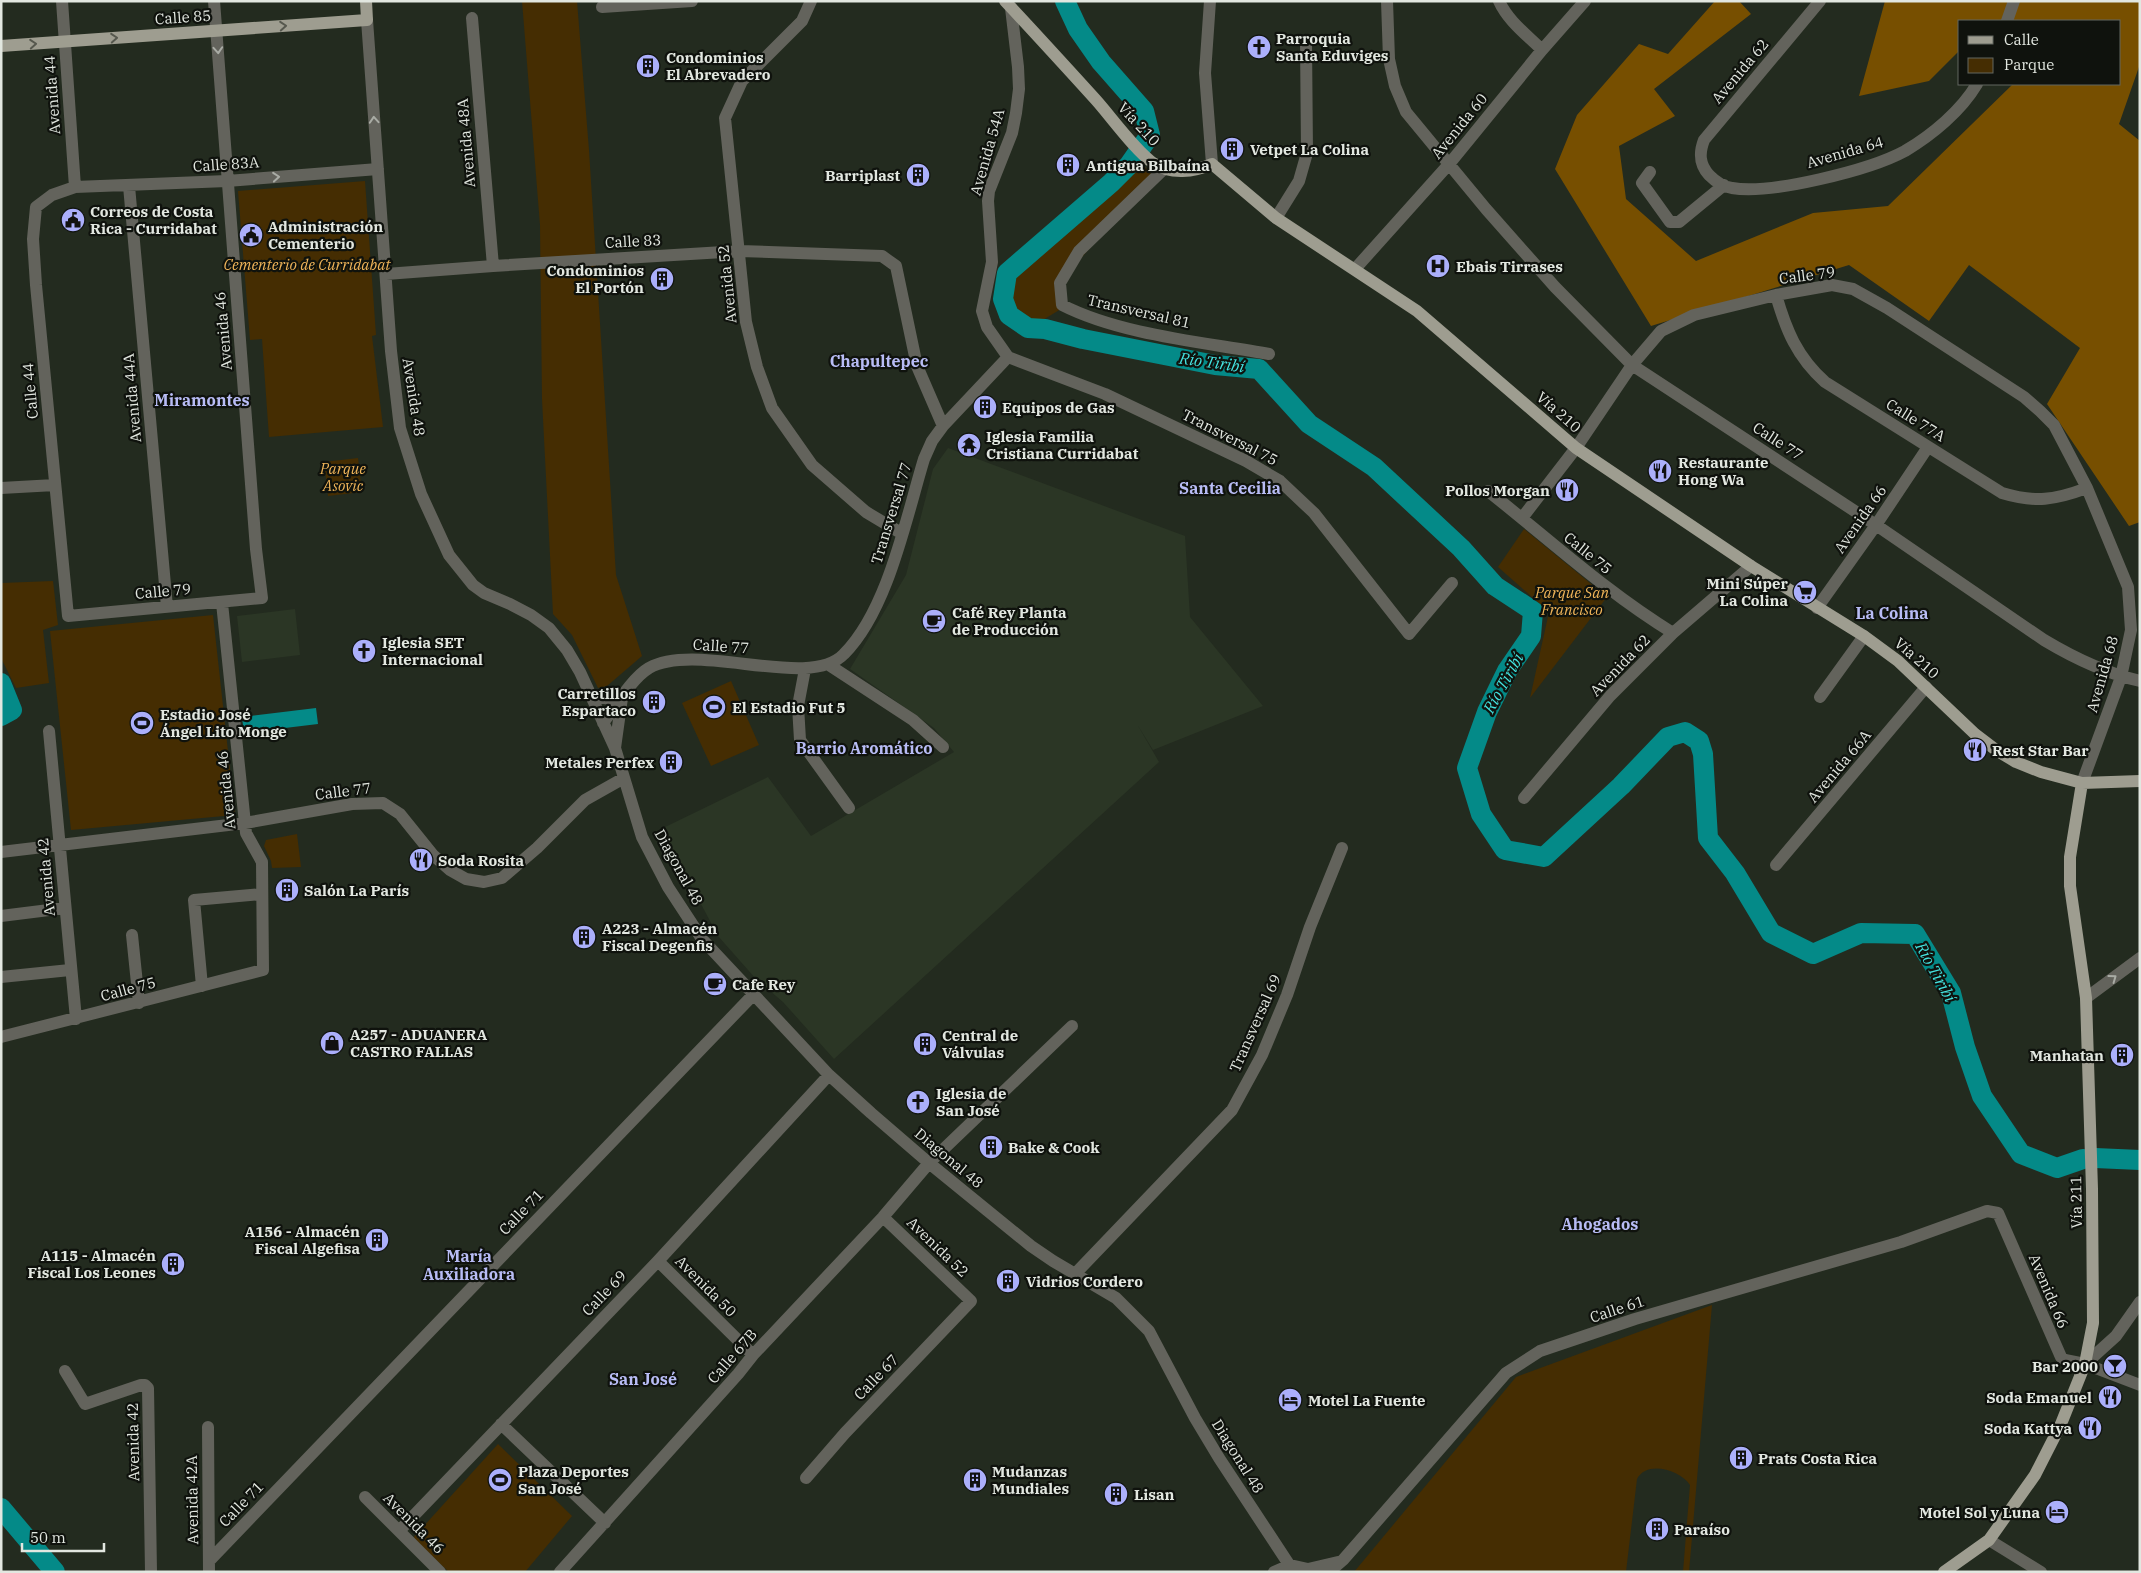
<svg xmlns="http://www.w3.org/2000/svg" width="2141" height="1573" viewBox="0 0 2141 1573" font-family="'IBM Plex Serif',serif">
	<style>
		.built { fill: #2b3625 }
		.green { fill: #452d02 }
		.forest { fill: #774f00 }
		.water { fill: #048a88 }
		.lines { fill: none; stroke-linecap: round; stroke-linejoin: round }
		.river { stroke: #048a88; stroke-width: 20 }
		.minor { stroke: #63635c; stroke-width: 12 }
		.major { stroke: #9e9d90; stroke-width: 12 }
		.oneway { stroke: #56584e }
		.oneway2 { stroke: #a9aca5 }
		.labels { text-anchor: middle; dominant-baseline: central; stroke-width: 4.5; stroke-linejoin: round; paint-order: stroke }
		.street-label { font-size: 15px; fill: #e2e7e0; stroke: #0f120d }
		.poi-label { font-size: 15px; font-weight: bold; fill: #e2e7e0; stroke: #0f120d; text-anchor: start }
		.park-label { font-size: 15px; font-style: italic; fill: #efb459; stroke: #0f120d }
		.neighbourhood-label { font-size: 16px; font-weight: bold; fill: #b8bcf5; stroke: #0f120d }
		.water-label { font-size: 16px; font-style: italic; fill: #45e3e0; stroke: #0f120d }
	</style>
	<rect width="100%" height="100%" fill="#232b1f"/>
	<path class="built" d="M948,448L1185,536L1190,617L1263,706L1153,750L1137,724L1159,762L834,1059L783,1002L756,979L718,936L661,829L768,777L811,836L954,752L934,728L850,669L906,575L933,469Z
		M295,609L300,655L242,662L237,616Z"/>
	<path class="green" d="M522,1H577L589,150L616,575L642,656L607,686L598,688L572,635L553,614L542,399L540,225Z
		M1141,164L1155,175L1058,284L1061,309L1033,326C1008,306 1005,303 1012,271L1125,182Z
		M365,181L376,335L372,336L383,427L269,437L262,339L250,340L238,191Z
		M358,458L362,492L328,496L324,462Z
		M1524,529L1607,597L1530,698L1549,612L1498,567Z
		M53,581L58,625L43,630L49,683L16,688L1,658V583Z
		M213,615L235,815L71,830L50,631Z
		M731,681L759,745L711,766L682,703Z
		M297,834L301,867L272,868L271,861L264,846L266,840Z
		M1712,1305L1689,1572H1683L1690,1485C1680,1470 1647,1460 1637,1479L1626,1572H1354L1516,1377Z
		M498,1444L572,1516L525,1572H449L413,1538Z"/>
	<path class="forest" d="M1715,1H1739L1751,14L1654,89L1675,116L1619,146L1626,199L1696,261L1813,213L1888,206L2013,84H2120V21H1960V50L1929,81L1859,96L1885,1H2140V64L2119,124L2140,141V522L2129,526L2047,404L2080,348L1969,265L1929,321L1849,265L1651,326L1555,169L1577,115L1639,44L1668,54Z"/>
	<path class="water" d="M316,708L318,724L244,733L242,717Z"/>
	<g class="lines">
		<path class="river" d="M1065,1L1078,29L1101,62L1144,111L1150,135L1129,165L1111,183L1007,273L1003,299L1009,315L1028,328L1045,329L1083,339L1215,365L1259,369L1309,424L1374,467L1461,548L1495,586L1533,611L1531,636L1507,671L1487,712L1467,768L1481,814L1505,850L1544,857L1621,786L1668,737L1685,732L1699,741L1703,754L1708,838L1735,873L1771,933L1813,954L1861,933L1915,934L1951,993L1965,1047L1982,1096L2021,1154L2057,1168L2083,1159
			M1,683L12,710L1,716
			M2095,1158L2140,1160
			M1,1508L55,1572"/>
		<path class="minor" d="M62,1L75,187
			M214,1L256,549L262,598L68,616L36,285L33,239L36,207L52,195L75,187L227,181L378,169
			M811,1L802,21L742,81L725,118L746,322L757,367L772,408L812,465L866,512L901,533
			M1210,1L1205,73L1212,164
			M1387,1L1389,59L1395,86L1406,112L1486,209L1555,287L1632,365L1876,525L2044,640C2074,658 2105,673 2140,681
			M1499,1C1508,21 1527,35 1542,50
			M1820,1L1704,140C1699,153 1699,164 1709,175C1715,181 1723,187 1732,188C1770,195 1870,170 1905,151C1932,135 1961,111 1977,84
			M602,7L692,1
			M472,18L493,266
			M367,20L391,351L400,428L421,494L449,555L473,585L484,593L510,604L531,615L549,628L567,650L580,672L615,748L642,837L668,887L702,939L829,1075L871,1113L929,1163L1031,1246L1053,1261L1116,1298L1149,1331L1195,1418L1219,1458L1294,1572
			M2007,21L2014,1
			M1165,168L1079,251L1060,283L1062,305C1121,335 1203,342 1269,354
			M1650,172L1642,183L1670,222H1679L1724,185
			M129,186L167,607
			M1276,218L1299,181L1307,153L1306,40
			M1355,269L1450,163L1542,50L1585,1
			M386,274L493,266L740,251L882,256L896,266L917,366L943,426
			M1776,295C1786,330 1797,357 1825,382L2002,493C2035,503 2055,500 2087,488
			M1008,357L1105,394L1246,461L1280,481L1314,513L1409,634L1452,583
			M1008,357L987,327L982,311L992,262L988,201L989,191L1012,133L1016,113L1019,89L1018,67L1011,8
			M1,488L55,485
			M1488,491C1550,540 1606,592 1673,633
			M1522,518L1576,448L1632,365L1661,331L1694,315L1776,295L1832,285L1853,289L1887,308L1964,358L2024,397L2040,411L2054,425L2087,488L2128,587L2131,630L2121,677L2082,783
			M1817,608L1876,525L1928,447
			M829,665L913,720L943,747
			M805,669L798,706L800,740L849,808
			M590,695L610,699L622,698L615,748
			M1820,697L1864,636
			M603,723C615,707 632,678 649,668C698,641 809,691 844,654C888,610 906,518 924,459L932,441L943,426L1008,357
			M49,731L76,1019
			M1524,798L1610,696L1673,633L1751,566
			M1,852L245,823L352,804L383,803L400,814L433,855L450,870L466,879L484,882L502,878L537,848L585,800L624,778
			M1776,865L1926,687
			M1,916L65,908
			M132,935L139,1003
			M1,977L70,970
			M202,986L194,900L262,894
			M2086,998L2140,958
			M1,1037L263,970L262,862L246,833L222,603
			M658,1261L753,1355
			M1075,1274L1232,1110L1262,1055L1287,995L1310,927L1342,848
			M2085,1364L2116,1336L2140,1302
			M65,1371L85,1404L141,1385H145L148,1388L151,1572
			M501,1424L605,1523
			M208,1427L209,1572
			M806,1478L845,1433L971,1301L883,1217
			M365,1497L440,1572
			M399,1531L658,1261L829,1075
			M1989,1540L2041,1572
			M209,1561L754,994
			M1290,1565L1308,1569L1338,1562
			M560,1572L738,1374L753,1355L883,1217L929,1163L1072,1026
			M1274,1572L1290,1565
			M1329,1572L1343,1560L1506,1373L1540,1351L1635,1319L1901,1242L1987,1211L1998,1213L2061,1357L2065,1360L2085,1364L2140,1385"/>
		<path class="major" d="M1005,1C1036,34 1066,67 1096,100C1112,118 1134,149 1153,163C1171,175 1194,172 1212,164L1276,218L1417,311L1576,448L1751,566L1864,636L1898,661L1975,734L1996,750L2016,762L2041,772L2082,783L2140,781
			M1,46L367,20L366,1
			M1944,1572L1989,1540L2035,1475L2061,1424L2085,1364L2093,1323L2092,1189L2086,998L2070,886V857L2082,783"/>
	</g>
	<defs><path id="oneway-chevron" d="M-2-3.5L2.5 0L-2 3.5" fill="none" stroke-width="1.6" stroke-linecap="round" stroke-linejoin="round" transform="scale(1.25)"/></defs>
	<g class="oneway">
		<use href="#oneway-chevron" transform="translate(283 26) rotate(-4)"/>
		<use href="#oneway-chevron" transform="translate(114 38) rotate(-4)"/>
		<use href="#oneway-chevron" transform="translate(33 44) rotate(-4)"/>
	</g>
	<g class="oneway2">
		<use href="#oneway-chevron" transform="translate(218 50) rotate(86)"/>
		<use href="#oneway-chevron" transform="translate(374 120) rotate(-94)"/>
		<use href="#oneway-chevron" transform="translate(276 177) rotate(-5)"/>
		<use href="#oneway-chevron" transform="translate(2113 978) rotate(-36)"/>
	</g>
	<defs>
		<g id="church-disc" transform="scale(1.25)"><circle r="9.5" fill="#abaffb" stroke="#0f120d"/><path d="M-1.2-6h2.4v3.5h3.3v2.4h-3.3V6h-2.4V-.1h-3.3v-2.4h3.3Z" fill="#111"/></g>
		<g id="building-disc" transform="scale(1.25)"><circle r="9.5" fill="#abaffb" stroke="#0f120d"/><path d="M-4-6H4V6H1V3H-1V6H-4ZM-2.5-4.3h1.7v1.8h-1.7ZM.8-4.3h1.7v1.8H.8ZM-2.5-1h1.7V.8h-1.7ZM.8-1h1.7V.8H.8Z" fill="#111"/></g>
		<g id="civic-disc" transform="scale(1.25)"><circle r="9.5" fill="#abaffb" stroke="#0f120d"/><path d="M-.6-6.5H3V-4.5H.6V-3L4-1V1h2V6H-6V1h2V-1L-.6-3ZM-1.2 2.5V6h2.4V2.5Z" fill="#111"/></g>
		<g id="hospital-disc" transform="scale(1.25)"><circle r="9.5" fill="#abaffb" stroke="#0f120d"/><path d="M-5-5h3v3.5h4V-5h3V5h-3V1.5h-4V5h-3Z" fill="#111"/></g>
		<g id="temple-disc" transform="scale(1.25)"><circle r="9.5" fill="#abaffb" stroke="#0f120d"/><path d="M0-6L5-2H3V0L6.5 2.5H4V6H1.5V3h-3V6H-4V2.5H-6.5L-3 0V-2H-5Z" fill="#111"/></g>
		<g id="restaurant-disc" transform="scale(1.25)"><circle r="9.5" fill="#abaffb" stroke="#0f120d"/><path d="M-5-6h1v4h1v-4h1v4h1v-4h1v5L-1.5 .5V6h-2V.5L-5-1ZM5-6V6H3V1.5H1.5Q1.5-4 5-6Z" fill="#111"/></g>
		<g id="supermarket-disc" transform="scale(1.25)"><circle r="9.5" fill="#abaffb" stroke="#0f120d"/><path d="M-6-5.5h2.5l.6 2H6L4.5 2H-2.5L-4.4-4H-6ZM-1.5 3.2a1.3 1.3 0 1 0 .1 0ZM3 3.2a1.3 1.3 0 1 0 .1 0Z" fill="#111"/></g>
		<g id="cafe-disc" transform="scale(1.25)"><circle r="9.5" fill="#abaffb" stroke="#0f120d"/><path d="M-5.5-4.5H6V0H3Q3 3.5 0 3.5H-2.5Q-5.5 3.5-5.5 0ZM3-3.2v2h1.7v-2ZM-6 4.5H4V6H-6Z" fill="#111"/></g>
		<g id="stadium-disc" transform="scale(1.25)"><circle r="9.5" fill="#abaffb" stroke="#0f120d"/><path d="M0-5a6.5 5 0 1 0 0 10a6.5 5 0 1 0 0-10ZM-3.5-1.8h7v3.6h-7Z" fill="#111"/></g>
		<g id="shop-disc" transform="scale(1.25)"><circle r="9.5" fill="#abaffb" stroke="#0f120d"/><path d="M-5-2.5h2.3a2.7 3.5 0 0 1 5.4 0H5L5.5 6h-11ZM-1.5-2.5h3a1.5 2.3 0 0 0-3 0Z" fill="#111"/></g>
		<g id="bar-disc" transform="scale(1.25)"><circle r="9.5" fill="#abaffb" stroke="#0f120d"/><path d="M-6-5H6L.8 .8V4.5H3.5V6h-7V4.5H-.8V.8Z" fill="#111"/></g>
		<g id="hotel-disc" transform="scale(1.25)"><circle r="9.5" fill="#abaffb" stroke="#0f120d"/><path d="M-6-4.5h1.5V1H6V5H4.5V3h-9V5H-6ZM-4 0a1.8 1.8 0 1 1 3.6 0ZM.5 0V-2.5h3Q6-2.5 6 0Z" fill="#111"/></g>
	</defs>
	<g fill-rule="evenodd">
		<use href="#church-disc" x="1259" y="47"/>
		<use href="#building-disc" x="648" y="66"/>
		<use href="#building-disc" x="1232" y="149"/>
		<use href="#building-disc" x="1068" y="165"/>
		<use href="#building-disc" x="918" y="175"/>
		<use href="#civic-disc" x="73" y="220"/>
		<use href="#civic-disc" x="251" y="235"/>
		<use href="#hospital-disc" x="1438" y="266"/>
		<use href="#building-disc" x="662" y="279"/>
		<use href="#building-disc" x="985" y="407"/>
		<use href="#temple-disc" x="969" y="445"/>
		<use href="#restaurant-disc" x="1660" y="471"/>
		<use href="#restaurant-disc" x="1567" y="490"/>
		<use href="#supermarket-disc" x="1805" y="592"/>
		<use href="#cafe-disc" x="934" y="621"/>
		<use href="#church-disc" x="364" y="651"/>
		<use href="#building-disc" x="654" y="702"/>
		<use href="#stadium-disc" x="714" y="707"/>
		<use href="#stadium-disc" x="142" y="723"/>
		<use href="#restaurant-disc" x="1975" y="750"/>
		<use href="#building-disc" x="671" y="762"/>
		<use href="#restaurant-disc" x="421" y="860"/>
		<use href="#building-disc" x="287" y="890"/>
		<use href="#building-disc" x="584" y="937"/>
		<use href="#cafe-disc" x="715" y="984"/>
		<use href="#shop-disc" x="332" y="1043"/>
		<use href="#building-disc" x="925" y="1044"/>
		<use href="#building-disc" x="2122" y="1055"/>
		<use href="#church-disc" x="918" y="1102"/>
		<use href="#building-disc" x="991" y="1147"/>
		<use href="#building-disc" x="377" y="1240"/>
		<use href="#building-disc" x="173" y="1264"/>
		<use href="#building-disc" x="1008" y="1281"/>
		<use href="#bar-disc" x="2115" y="1366"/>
		<use href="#restaurant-disc" x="2110" y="1397"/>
		<use href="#hotel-disc" x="1290" y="1400"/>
		<use href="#restaurant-disc" x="2090" y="1428"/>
		<use href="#building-disc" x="1741" y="1458"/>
		<use href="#stadium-disc" x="500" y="1480"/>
		<use href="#building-disc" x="975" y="1480"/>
		<use href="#building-disc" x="1116" y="1494"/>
		<use href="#hotel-disc" x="2057" y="1512"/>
		<use href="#building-disc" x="1657" y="1529"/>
	</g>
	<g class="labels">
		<g class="street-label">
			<text transform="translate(183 17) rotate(-4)">Calle 85</text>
			<text transform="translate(1740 71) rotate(-50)">Avenida 62</text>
			<text transform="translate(52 95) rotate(-94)">Avenida 44</text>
			<text transform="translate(1139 124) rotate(47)">Vía 210</text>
			<text transform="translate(1459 126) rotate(-51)">Avenida 60</text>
			<text transform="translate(466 143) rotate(-95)">Avenida 48A</text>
			<text transform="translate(987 152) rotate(-74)">Avenida 54A</text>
			<text transform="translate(1845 152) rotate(-16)">Avenida 64</text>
			<text transform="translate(226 164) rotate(-4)">Calle 83A</text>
			<text transform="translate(633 241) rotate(-3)">Calle 83</text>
			<text transform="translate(1807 275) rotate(-7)">Calle 79</text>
			<text transform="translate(727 284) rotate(-96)">Avenida 52</text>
			<text transform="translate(1139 311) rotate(13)">Transversal 81</text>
			<text transform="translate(223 331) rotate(-95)">Avenida 46</text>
			<text transform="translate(30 391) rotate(-95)">Calle 44</text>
			<text transform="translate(414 397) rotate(81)">Avenida 48</text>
			<text transform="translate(132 398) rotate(-95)">Avenida 44A</text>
			<text transform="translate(1559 412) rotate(41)">Vía 210</text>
			<text transform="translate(1916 420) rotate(32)">Calle 77A</text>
			<text transform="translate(1230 437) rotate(27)">Transversal 75</text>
			<text transform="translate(1778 441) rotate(33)">Calle 77</text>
			<text transform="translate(891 513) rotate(-73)">Transversal 77</text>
			<text transform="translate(1860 519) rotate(-55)">Avenida 66</text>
			<text transform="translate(1588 553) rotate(39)">Calle 75</text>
			<text transform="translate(163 591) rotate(-5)">Calle 79</text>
			<text transform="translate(721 646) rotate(4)">Calle 77</text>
			<text transform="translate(1917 658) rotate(41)">Vía 210</text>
			<text transform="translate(1620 665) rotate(-46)">Avenida 62</text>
			<text transform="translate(2102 674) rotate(-74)">Avenida 68</text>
			<text transform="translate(1839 766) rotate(-50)">Avenida 66A</text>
			<text transform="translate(226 790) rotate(-96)">Avenida 46</text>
			<text transform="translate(343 791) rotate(-7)">Calle 77</text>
			<text transform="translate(679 867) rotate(61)">Diagonal 48</text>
			<text transform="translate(46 877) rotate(-95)">Avenida 42</text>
			<text transform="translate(128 989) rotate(-15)">Calle 75</text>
			<text transform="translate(1255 1023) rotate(-66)">Transversal 69</text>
			<text transform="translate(949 1158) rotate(40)">Diagonal 48</text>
			<text transform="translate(2076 1202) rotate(-91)">Vía 211</text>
			<text transform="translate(521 1212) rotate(-46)">Calle 71</text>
			<text transform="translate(938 1247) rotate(44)">Avenida 52</text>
			<text transform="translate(706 1286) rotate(45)">Avenida 50</text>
			<text transform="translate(2049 1291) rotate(67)">Avenida 66</text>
			<text transform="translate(604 1293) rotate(-46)">Calle 69</text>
			<text transform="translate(1617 1309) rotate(-18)">Calle 61</text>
			<text transform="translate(732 1356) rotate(-49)">Calle 67B</text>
			<text transform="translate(876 1377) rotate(-46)">Calle 67</text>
			<text transform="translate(133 1442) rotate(-91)">Avenida 42</text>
			<text transform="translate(1238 1456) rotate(58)">Diagonal 48</text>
			<text transform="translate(192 1500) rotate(-91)">Avenida 42A</text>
			<text transform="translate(241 1504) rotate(-46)">Calle 71</text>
			<text transform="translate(414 1523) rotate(45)">Avenida 46</text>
		</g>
		<g class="poi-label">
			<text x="1276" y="38">Parroquia<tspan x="1276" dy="17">Santa Eduviges</tspan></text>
			<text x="666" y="57">Condominios<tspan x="666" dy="17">El Abrevadero</tspan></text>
			<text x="1250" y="149">Vetpet La Colina</text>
			<text x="1086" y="165">Antigua Bilbaína</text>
			<text x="900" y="175" text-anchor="end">Barriplast</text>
			<text x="90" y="211">Correos de Costa<tspan x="90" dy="17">Rica - Curridabat</tspan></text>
			<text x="268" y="226">Administración<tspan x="268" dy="17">Cementerio</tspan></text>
			<text x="1456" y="266">Ebais Tirrases</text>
			<text x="644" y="270" text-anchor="end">Condominios<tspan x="644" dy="17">El Portón</tspan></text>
			<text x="1002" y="407">Equipos de Gas</text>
			<text x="986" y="436">Iglesia Familia<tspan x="986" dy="17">Cristiana Curridabat</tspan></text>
			<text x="1678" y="462">Restaurante<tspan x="1678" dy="17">Hong Wa</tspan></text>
			<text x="1550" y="490" text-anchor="end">Pollos Morgan</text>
			<text x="1788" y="583" text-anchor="end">Mini Súper<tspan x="1788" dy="17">La Colina</tspan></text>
			<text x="952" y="612">Café Rey Planta<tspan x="952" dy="17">de Producción</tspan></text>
			<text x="382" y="642">Iglesia SET<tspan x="382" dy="17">Internacional</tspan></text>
			<text x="636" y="693" text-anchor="end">Carretillos<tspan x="636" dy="17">Espartaco</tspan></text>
			<text x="732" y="707">El Estadio Fut 5</text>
			<text x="160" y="714">Estadio José<tspan x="160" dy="17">Ángel Lito Monge</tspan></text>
			<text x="1992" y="750">Rest Star Bar</text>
			<text x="654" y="762" text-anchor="end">Metales Perfex</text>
			<text x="438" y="860">Soda Rosita</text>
			<text x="304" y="890">Salón La París</text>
			<text x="602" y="928">A223 - Almacén<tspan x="602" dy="17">Fiscal Degenfis</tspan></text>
			<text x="732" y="984">Cafe Rey</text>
			<text x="350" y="1034">A257 - ADUANERA<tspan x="350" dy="17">CASTRO FALLAS</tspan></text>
			<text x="942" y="1035">Central de<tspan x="942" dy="17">Válvulas</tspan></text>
			<text x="2104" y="1055" text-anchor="end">Manhatan</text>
			<text x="936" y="1093">Iglesia de<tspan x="936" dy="17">San José</tspan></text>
			<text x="1008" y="1147">Bake &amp; Cook</text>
			<text x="360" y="1231" text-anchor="end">A156 - Almacén<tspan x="360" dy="17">Fiscal Algefisa</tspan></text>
			<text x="156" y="1255" text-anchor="end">A115 - Almacén<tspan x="156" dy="17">Fiscal Los Leones</tspan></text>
			<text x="1026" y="1281">Vidrios Cordero</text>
			<text x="2098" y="1366" text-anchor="end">Bar 2000</text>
			<text x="2092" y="1397" text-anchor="end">Soda Emanuel</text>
			<text x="1308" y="1400">Motel La Fuente</text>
			<text x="2072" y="1428" text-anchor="end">Soda Kattya</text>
			<text x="1758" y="1458">Prats Costa Rica</text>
			<text x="518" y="1471">Plaza Deportes<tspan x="518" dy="17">San José</tspan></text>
			<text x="992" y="1471">Mudanzas<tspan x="992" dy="17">Mundiales</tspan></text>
			<text x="1134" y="1494">Lisan</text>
			<text x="2040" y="1512" text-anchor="end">Motel Sol y Luna</text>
			<text x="1674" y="1529">Paraíso</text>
		</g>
		<g class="park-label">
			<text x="307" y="264">Cementerio de Curridabat</text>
			<text x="343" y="468">Parque<tspan x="343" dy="17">Asovic</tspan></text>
			<text x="1572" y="592">Parque San<tspan x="1572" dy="17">Francisco</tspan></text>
		</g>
		<g class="neighbourhood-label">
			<text x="879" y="361">Chapultepec</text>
			<text x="202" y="400">Miramontes</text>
			<text x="1230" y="488">Santa Cecilia</text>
			<text x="1892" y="613">La Colina</text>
			<text x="864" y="748">Barrio Aromático</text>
			<text x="1600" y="1224">Ahogados</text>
			<text x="469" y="1256">María<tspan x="469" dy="18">Auxiliadora</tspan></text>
			<text x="643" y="1379">San José</text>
		</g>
		<g class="water-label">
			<text transform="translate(1212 362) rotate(8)">Río Tiribí</text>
			<text transform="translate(1503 683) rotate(-61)">Río Tiribí</text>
			<text transform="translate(1936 972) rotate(61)">Río Tiribí</text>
		</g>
	</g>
	<rect width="2141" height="1573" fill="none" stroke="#e2e7e0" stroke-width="5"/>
	<rect x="1958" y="20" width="162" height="65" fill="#0f120d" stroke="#636761"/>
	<rect x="1968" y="36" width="25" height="8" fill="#9e9d90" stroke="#636761"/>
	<text x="2004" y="45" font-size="15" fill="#e2e7e0">Calle</text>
	<rect x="1968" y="58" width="25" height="15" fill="#452d02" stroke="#636761"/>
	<text x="2004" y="70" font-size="15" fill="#e2e7e0">Parque</text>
	<path d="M22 1543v8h82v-8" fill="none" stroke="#e2e7e0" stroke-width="2.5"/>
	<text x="30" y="1543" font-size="15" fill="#e2e7e0" stroke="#0f120d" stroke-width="4" paint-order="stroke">50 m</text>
</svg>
